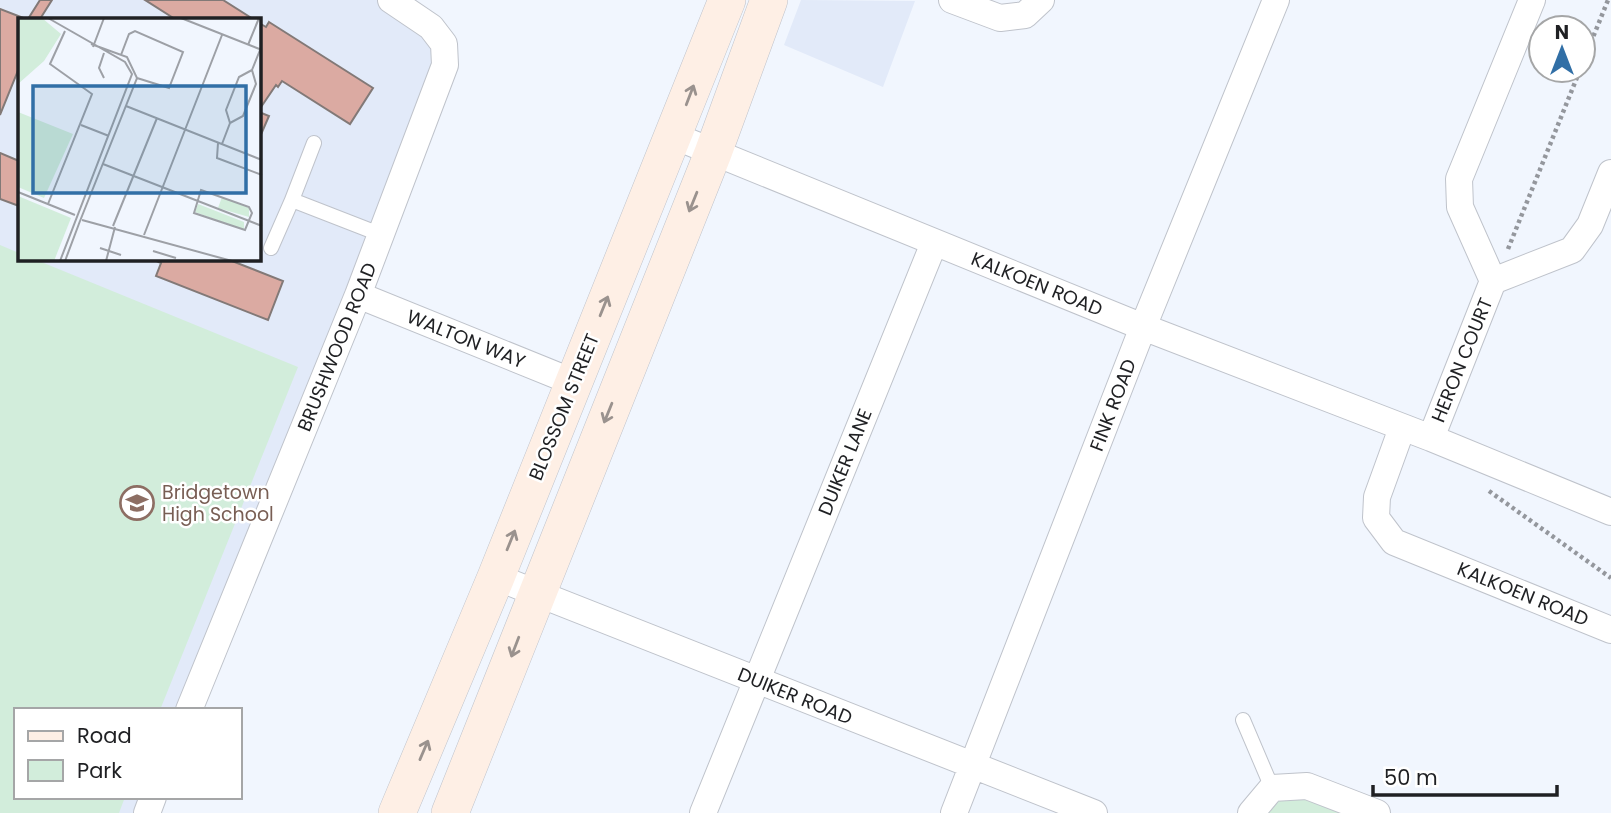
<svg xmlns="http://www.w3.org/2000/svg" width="1611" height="813" viewBox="0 0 1611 813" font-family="Poppins,sans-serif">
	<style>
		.built { fill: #e2eaf9; fill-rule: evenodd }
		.green { fill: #d2eddb }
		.building { fill: #dbaaa2; stroke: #827977; stroke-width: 2 }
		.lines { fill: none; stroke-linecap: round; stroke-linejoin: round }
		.lane-casing { stroke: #bfc3cb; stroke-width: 16 }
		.street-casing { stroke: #bfc3cb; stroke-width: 28 }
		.secondary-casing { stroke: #bfc3cb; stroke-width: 38 }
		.path { stroke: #94979d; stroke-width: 4.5; stroke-dasharray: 3.5 3.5; stroke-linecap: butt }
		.lane { stroke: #fff; stroke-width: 14 }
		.street { stroke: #fff; stroke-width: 26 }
		.secondary { stroke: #feefe5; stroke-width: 37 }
		.oneway { stroke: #9a928e }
		.labels { text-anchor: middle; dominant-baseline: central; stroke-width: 5; stroke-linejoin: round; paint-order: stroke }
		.street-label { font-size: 19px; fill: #1f2023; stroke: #fff }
		.education-label { font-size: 19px; fill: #785e54; stroke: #fff; text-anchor: start }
		.inset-road { fill: none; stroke: #9da0a6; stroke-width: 2 }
		.view { fill: #316fa6; fill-opacity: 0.15; stroke: #316fa6; stroke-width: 3.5 }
		.inset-edge { fill: none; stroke: #1f2023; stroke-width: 3.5 }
	</style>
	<rect width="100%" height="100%" fill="#f1f6fe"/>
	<path class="built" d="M0,0H391L444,44L189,710H16V797H153L147,813H0ZM19,19H259V259H19Z
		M801,0L915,1L883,87L784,45Z"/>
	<path class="green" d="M0,245L19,253V259H34L298,367L160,710H16V797H125L119,813H0Z
		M1281,792L1354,813H1260Z"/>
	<path class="building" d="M40,0H52L40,19H28Z
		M145,0H223L253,19H175Z
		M0,9L26,19H19V68L0,115Z
		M269,22L373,88L350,124L282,81L278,87L276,85L259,110V23L266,27Z
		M259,112L269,116L259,139Z
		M0,153L19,161V206L0,199Z
		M152,259H227L283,281L268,320L156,276L161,263Z"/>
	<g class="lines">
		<g class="lane-casing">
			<path id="lane" d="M314,143L292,200L382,235
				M271,248L292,200
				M1243,720L1272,788"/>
		</g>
		<g class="street-casing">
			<path id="street" d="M952,0L1000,18L1025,15L1041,0
				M674,136L1143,327L1431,438L1611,512
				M1493,281L1572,250L1590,225L1611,173
				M358,295L573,382
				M1402,428L1377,497L1376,518L1394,542L1611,630
				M1431,438L1493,281L1460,207L1459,179L1532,0
				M496,577L1094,813
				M189,710L358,295L445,65L444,44L431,27L391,0
				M147,813L153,797
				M703,813L934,243
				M954,813L1143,327L1276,0
				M1251,813L1272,788L1307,786L1377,813"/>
		</g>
		<g class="secondary-casing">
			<path id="secondary" d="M397,813L496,577L727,0
				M450,813L713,153L769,0"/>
		</g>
		<path class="path" d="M1583,62L1608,0
			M1508,249L1580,70
			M1489,491L1611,578"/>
		<use href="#lane" class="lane"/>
		<use href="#street" class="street"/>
		<use href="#secondary" class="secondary"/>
	</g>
	<defs><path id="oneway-shaft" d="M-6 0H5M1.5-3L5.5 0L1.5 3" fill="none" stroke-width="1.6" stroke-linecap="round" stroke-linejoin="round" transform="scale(1.75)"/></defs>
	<g class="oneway">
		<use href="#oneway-shaft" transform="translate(690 95) rotate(-69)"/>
		<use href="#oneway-shaft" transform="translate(693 202) rotate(112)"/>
		<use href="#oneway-shaft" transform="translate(604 306) rotate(-68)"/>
		<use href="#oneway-shaft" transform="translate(608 413) rotate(112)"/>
		<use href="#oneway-shaft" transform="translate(511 540) rotate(-68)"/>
		<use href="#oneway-shaft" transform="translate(515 647) rotate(111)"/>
		<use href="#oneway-shaft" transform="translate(424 750) rotate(-67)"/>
	</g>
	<defs>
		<g id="school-ring" transform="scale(1.75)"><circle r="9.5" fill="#fff" stroke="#8d6e63" stroke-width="1.5"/><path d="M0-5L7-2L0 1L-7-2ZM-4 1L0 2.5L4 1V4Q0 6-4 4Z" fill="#8d6e63"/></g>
	</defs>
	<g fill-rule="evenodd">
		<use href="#school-ring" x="137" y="503"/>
	</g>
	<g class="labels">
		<g class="street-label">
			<text transform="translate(1037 284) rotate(22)">KALKOEN ROAD</text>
			<text transform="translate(466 339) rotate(22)">WALTON WAY</text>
			<text transform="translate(337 347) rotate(-68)">BRUSHWOOD ROAD</text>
			<text transform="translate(1462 360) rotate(-68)">HERON COURT</text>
			<text transform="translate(1113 405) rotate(-69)">FINK ROAD</text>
			<text transform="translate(564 407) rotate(-68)">BLOSSOM STREET</text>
			<text transform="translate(845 462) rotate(-68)">DUIKER LANE</text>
			<text transform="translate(1523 594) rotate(22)">KALKOEN ROAD</text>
			<text transform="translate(795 696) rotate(22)">DUIKER ROAD</text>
		</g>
		<g class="education-label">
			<text x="162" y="492">Bridgetown<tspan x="162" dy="22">High School</tspan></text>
		</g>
	</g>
	<g transform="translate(18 18)">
		<rect width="243" height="243" fill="#f1f6fe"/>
		<path d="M0,0H24L43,16L26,43L0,66ZM0,94L55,116L26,180L0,169ZM204,179L231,190V199L200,190ZM180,186L226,204V212L177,194Z" fill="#d2eddb"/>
		<path d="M0,178L53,200L36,243H0Z" fill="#d2eddb"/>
		<path class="inset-road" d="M30,0L107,44L114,56L42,243M163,0L244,32M230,27L241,0M75,29L86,0M103,37L111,16L117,13L165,34L151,70L119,60M86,60L81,50L86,35M108,88L244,142M212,105L225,98L238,66L234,52L242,32M63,107L91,118M200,125L199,140L244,157M204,126L212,105L208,92L221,59L234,52M85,146L244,208M183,172L231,189L234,195L227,212L176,195ZM0,174L57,197M30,186L74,76L32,46L47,13M64,202L214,243M62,203L119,60L109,39L73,26M95,208L139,100M126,217L204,17M82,230L103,237M135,233L158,240M47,243L62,203M88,243L97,209"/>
		<path class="view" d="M15,68H228V175H15Z"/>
		<rect width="243" height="243" class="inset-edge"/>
	</g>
	<rect x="14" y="708" width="228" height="91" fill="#ffffff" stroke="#a5a6a7" stroke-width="2"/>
	<rect x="28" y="731" width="35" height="10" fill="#feefe5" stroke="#a5a6a7" stroke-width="2"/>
	<text x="77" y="743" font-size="21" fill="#1f2023">Road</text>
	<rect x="28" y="760" width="35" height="21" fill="#d2eddb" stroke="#a5a6a7" stroke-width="2"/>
	<text x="77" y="778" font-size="21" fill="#1f2023">Park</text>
	<g transform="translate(1562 49)"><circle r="33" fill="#ffffff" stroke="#a5a6a7" stroke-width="2"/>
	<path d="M0-5L12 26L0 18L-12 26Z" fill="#316fa6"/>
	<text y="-10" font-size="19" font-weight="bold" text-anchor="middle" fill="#1f2023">N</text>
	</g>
	<path d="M1373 785v10h184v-10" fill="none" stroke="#1f2023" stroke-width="3.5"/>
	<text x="1384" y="785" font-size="21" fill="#1f2023" stroke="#ffffff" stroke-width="5" paint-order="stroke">50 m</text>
</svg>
